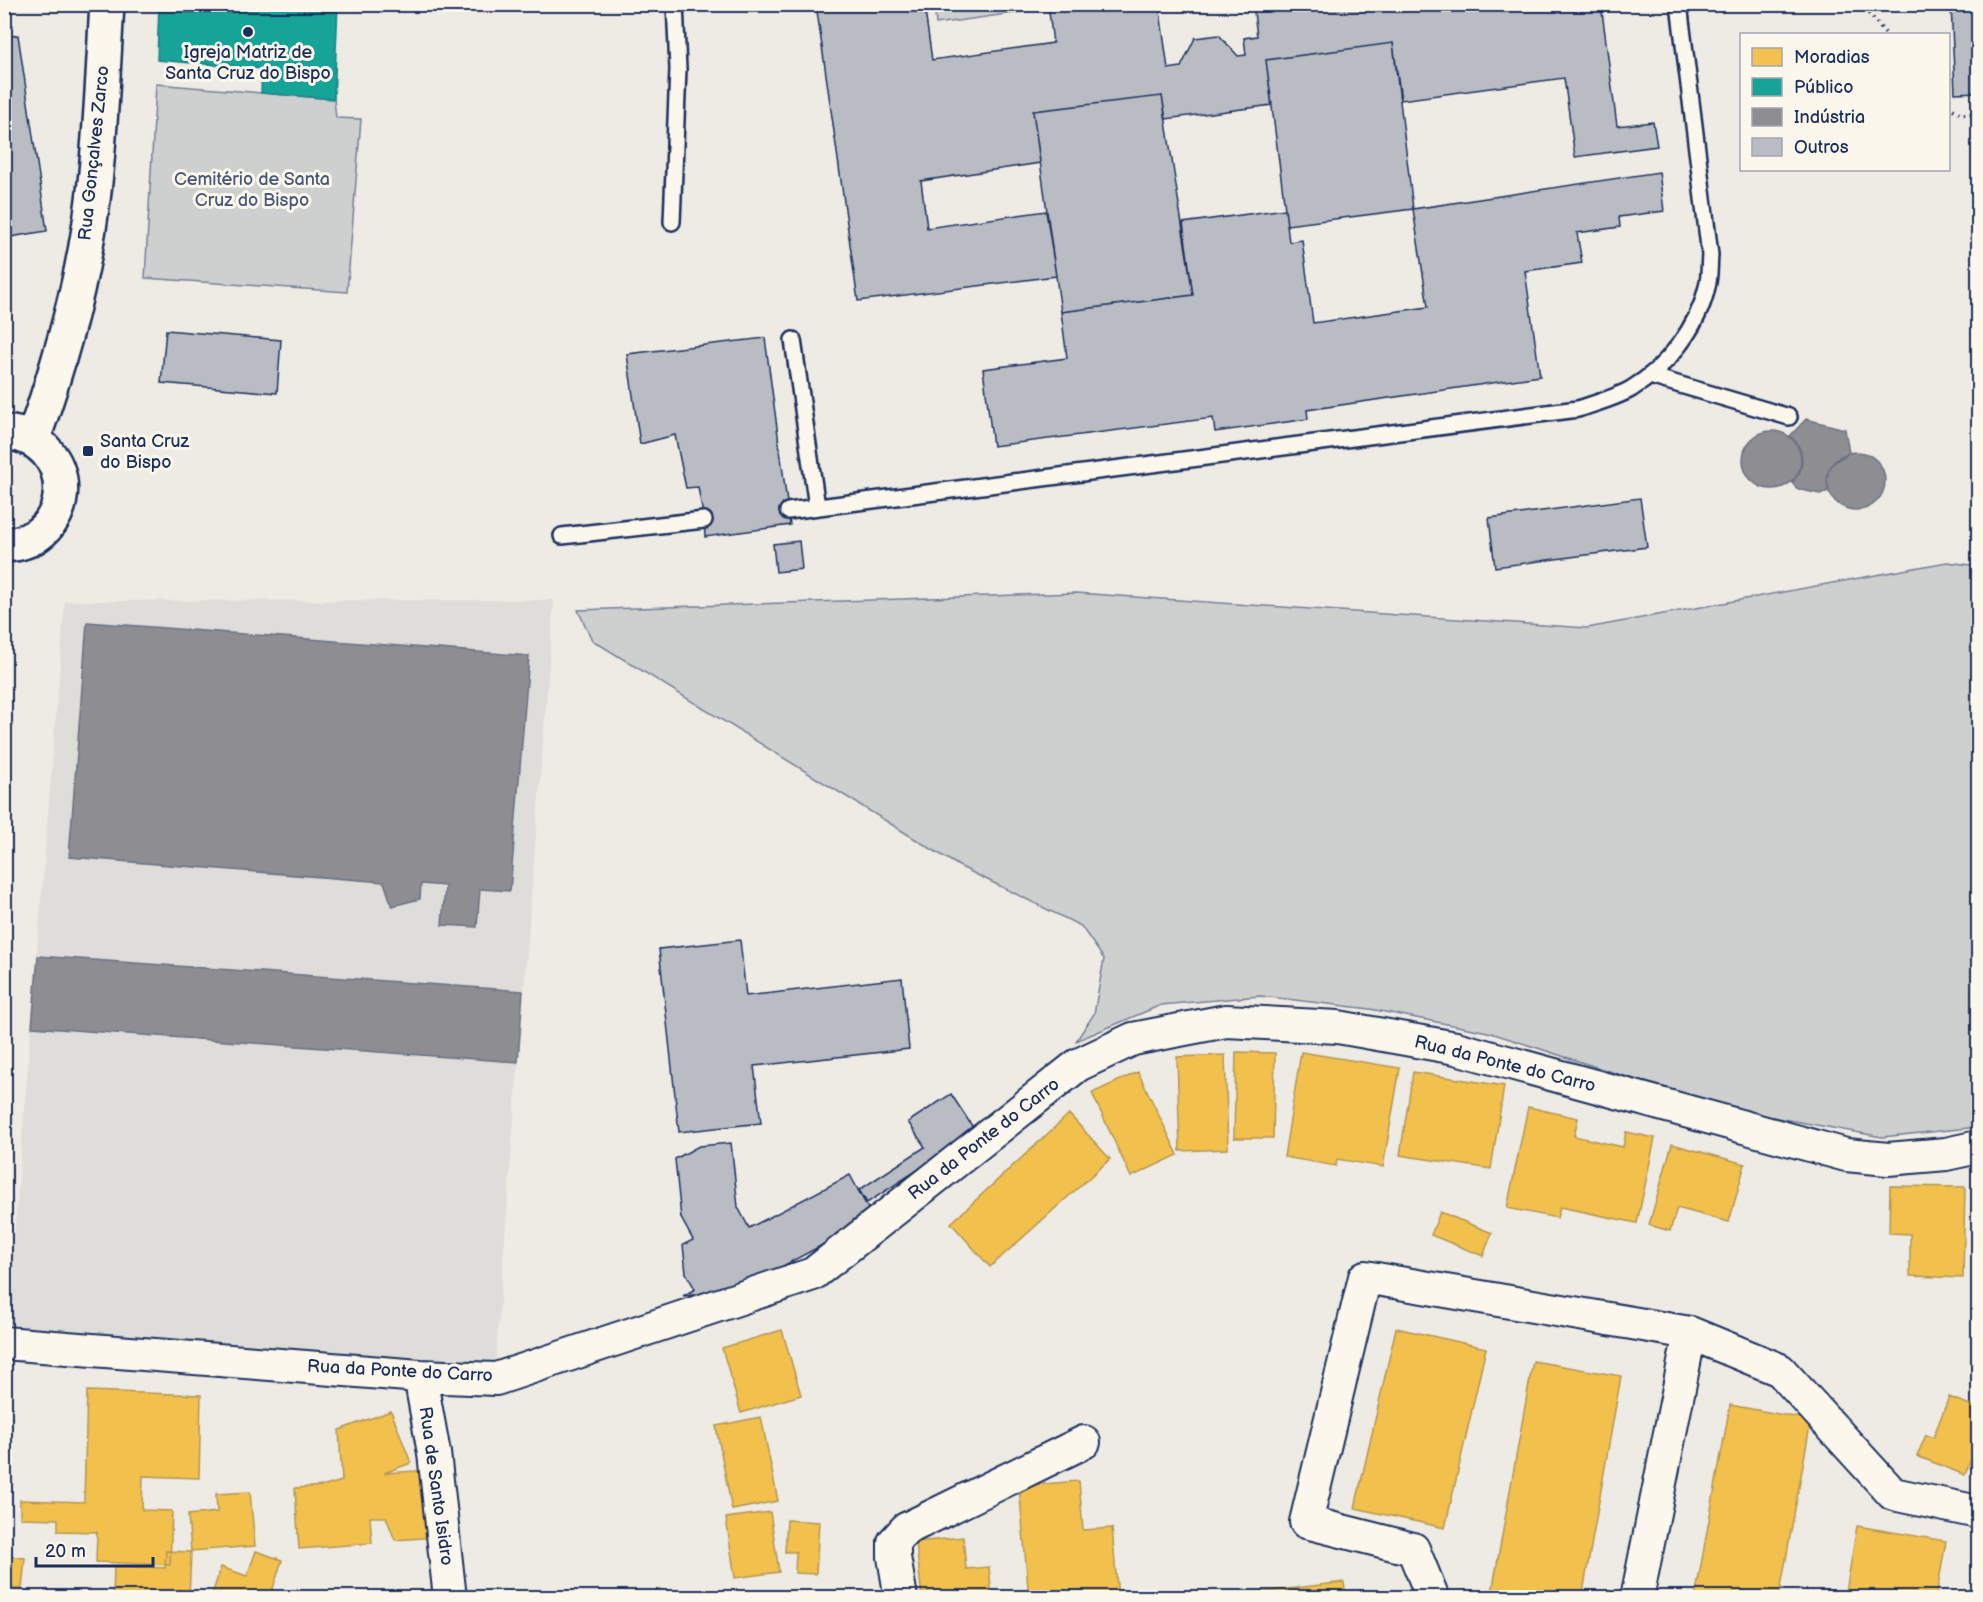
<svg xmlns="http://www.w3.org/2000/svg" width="1983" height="1602" viewBox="0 0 1983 1602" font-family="'Balsamiq Sans',sans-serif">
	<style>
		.built { fill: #deddda }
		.green { fill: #cecfcf; stroke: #747f96; stroke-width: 1.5 }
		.homes { fill: #f2c14e; stroke: #b29553; stroke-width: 1.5 }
		.public { fill: #17a398; stroke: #188087; stroke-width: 1.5 }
		.industry { fill: #8d8d92; stroke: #6b7182; stroke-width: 1.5 }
		.building { fill: #b9bcc3; stroke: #1b2f5e; stroke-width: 1.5 }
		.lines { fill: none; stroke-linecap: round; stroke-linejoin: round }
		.service-casing { stroke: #1b2f5e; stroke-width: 20 }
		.minor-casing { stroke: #1b2f5e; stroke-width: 36 }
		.secondary-casing { stroke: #1b2f5e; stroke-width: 38 }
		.path { stroke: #1b2f5e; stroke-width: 4; stroke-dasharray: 1.5 4.5; stroke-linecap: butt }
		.service { stroke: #fbf7ec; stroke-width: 15 }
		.minor { stroke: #fbf7ec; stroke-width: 32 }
		.secondary { stroke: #fbf7ec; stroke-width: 33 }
		.poi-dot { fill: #1b2f5e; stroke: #fbf7ec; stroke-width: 2 }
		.labels { text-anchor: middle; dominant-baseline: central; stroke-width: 6; stroke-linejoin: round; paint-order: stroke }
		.poi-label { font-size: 18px; fill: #1b2f5e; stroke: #fbf7ec }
		.street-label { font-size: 18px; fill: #1b2f5e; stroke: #fbf7ec }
		.park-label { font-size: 18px; fill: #48577a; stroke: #fbf7ec }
	</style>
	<rect width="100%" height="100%" fill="#eeebe4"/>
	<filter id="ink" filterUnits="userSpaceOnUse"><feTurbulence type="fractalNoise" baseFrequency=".0167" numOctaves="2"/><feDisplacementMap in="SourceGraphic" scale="12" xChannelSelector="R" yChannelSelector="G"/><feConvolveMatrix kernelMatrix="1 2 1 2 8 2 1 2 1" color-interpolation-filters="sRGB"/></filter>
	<g filter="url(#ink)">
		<path class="built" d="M554,600L495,1367L7,1328L65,601Z"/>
		<path class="green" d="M934,5H1035L1036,10L936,24Z
			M156,84L334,99L336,118L361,119L347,292L145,278Z
			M1947,562L1978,566V1127L1882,1137L1762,1115L1624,1076L1488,1032L1370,1009L1260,996L1161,1005L1076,1041L1094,1014L1104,959L1081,926L959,866L592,640L578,610L1076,593L1587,628Z"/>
		<path class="homes" d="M1236,1052L1275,1053L1273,1138H1234Z
			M1301,1052L1400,1068L1383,1167L1337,1159L1336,1166L1284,1157Z
			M1225,1055L1228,1149L1180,1151L1177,1057Z
			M1138,1072L1178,1155L1131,1177L1092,1093Z
			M1413,1072L1504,1086L1491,1169L1400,1155Z
			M1528,1107L1578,1118L1574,1136L1623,1147L1626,1132L1655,1138L1637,1223L1560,1207L1557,1218L1507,1208Z
			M1069,1114L1110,1159L990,1267L951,1223Z
			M1672,1144L1745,1164L1729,1222L1677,1208L1670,1231L1649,1225Z
			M1890,1186L1965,1187L1963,1278L1910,1276V1234L1889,1233Z
			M1440,1212L1492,1233L1483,1256L1431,1235Z
			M1396,1328L1486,1348L1445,1528L1355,1508Z
			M782,1330L801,1395L741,1413L722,1348Z
			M1533,1361L1621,1376L1582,1598H1491Z
			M87,1391L201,1395L199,1478L143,1476L142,1510L172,1511L170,1565L96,1562L97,1532L58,1531V1519L20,1518V1500L84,1502Z
			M1949,1397L1978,1408V1441L1965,1475L1917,1456L1926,1435L1933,1438Z
			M1730,1405L1811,1420L1779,1598H1695Z
			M391,1411L411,1463L384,1473L432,1470L437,1537L395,1540L386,1517H370L372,1543L299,1549L295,1488L325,1486L342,1481L339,1430Z
			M761,1417L778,1501L732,1510L716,1426Z
			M1079,1481L1083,1530L1112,1528L1118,1598H1029L1019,1486Z
			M250,1492L255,1546L191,1551L188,1515L217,1512L216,1494Z
			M4,1496L9,1497L4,1548Z
			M770,1512L779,1572L735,1578L726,1518Z
			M787,1520L819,1522L816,1574L795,1573L796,1552H785Z
			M1857,1526L1946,1541L1936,1598H1845Z
			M963,1537L966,1569L989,1567L992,1598H922L916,1542Z
			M166,1551L191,1552L189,1598H113L114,1566L165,1568Z
			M256,1551L282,1560L270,1598H211L221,1567L247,1576Z
			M4,1556L25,1558L22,1589L4,1588Z
			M1344,1582L1346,1598H1215Z"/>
		<path class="public" d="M159,4H338L334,99L261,93L262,69L157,60Z"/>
		<path class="industry" d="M1806,419L1845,429L1849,453L1833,463L1828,472L1827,481L1829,491L1820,494L1797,489L1792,483L1800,472L1802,462L1801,452L1797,443L1790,436Z
			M1743 460a29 29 0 1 1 58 0a29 29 0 1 1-58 0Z
			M1827 481a29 29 0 1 1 58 0a29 29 0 1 1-58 0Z
			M87,622L529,656L510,891L480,889L477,927L442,925L445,886L421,884L420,899L392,906L384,882L69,857Z
			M38,956L523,991L518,1062L32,1027Z"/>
		<path class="building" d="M816,4H924L932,60L1053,43L1048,4H1159L1168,69L1181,67L1195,38L1219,35L1238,56L1246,55L1244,38L1257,36L1253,4H1601L1617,126L1653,122L1657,146L1575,157L1564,78L1401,100L1393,43L1266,60L1272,105L1166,119L1162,96L1033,111L1040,163L921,181L927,228L1046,211L1056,276L858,301Z
			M1951,4H1978V92L1955,93Z
			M18,35L47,231L4,238V37Z
			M1393,43L1413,209L1287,225L1266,60Z
			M1162,96L1193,295L1061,312L1033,111Z
			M1659,172L1664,211L1619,217L1620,227L1577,233L1582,263L1525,271L1540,376L1307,410L1308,419L1215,432L1213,418L993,446L983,369L1067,358L1061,312L1193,295L1183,223L1285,209L1289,242L1302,240L1313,323L1428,307L1413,209Z
			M166,330L281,340L277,393L161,383Z
			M765,338L790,525L705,537L704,520L698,487L686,488L675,435L640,444L627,354Z
			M1640,498L1647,547L1495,567L1489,518Z
			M799,541L802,569L776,572L773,544Z
			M740,940L746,996L902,978L909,1049L754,1066L761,1123L679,1132L659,949Z
			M951,1094L976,1132L867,1203L859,1190L925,1147L908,1122Z
			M731,1143L738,1207L749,1228L850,1175L873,1218L738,1290L683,1296L695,1289L686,1273L683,1245L693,1240L681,1218L675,1159L699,1146Z"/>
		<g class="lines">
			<g class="service-casing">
				<path id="service" d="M672,222L678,69L675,4
					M793,340L817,507
					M1650,376L1789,417
					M788,511L1578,409C1596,403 1615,398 1631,389C1666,368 1698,328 1707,287C1710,277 1709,265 1710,255L1679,4
					M562,536L704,520"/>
			</g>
			<g class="minor-casing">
				<path id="minor" d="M4,1343L420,1376L496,1379L813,1274L1078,1065L1133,1039L1226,1021L1338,1027L1456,1048L1846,1155L1888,1159L1946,1154L1978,1147
					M420,1376L434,1453L450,1598
					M901,1598L894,1557V1542L906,1529L1084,1442
					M1433,1598L1413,1549L1306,1522L1365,1277L1690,1333L1780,1370L1893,1494L1978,1512
					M1637,1598L1690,1333"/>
			</g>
			<g class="secondary-casing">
				<path id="secondary" d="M4,432C81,438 78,543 4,545
					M33,439C60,363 83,282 93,200C101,136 103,70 107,4"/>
			</g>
			<path class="path" d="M1861,4L1886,34
				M1948,106L1961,114H1978"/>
			<use href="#service" class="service"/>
			<use href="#minor" class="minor"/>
			<use href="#secondary" class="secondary"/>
		</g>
	</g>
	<g class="poi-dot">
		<circle cx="248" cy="32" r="6"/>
		<rect x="82" y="445" width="12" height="12" rx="3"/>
	</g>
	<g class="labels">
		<g class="poi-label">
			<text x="248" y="52">Igreja Matriz de<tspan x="248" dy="21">Santa Cruz do Bispo</tspan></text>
			<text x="100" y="441" text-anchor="start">Santa Cruz<tspan x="100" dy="21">do Bispo</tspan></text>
		</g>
		<g class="street-label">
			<text transform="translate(94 153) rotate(-84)">Rua Gonçalves Zarco</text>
			<text transform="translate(1505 1064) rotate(14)">Rua da Ponte do Carro</text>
			<text transform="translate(984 1139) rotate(-38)">Rua da Ponte do Carro</text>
			<text transform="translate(400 1371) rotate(3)">Rua da Ponte do Carro</text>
			<text transform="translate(436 1486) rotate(82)">Rua de Santo Isidro</text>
		</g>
		<g class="park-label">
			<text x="252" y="179">Cemitério de Santa<tspan x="252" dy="21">Cruz do Bispo</tspan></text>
		</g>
	</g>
	<rect width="1983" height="1602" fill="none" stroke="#fbf7ec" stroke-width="24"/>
	<rect x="12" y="12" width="1959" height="1578" fill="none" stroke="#1b2f5e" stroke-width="2" filter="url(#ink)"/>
	<rect x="1740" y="33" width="210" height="138" fill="#fbf7ec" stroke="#a1a7b3" stroke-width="1.5"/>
	<rect x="1752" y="48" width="30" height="18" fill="#f2c14e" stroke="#a1a7b3" stroke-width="1.5"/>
	<text x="1794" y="63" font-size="18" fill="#1b2f5e">Moradias</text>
	<rect x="1752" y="78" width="30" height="18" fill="#17a398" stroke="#a1a7b3" stroke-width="1.5"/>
	<text x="1794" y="93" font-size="18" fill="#1b2f5e">Público</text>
	<rect x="1752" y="108" width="30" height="18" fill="#8d8d92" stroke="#a1a7b3" stroke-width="1.5"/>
	<text x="1794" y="123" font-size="18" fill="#1b2f5e">Indústria</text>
	<rect x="1752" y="138" width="30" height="18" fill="#b9bcc3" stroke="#a1a7b3" stroke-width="1.5"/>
	<text x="1794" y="153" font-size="18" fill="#1b2f5e">Outros</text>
	<path d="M36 1557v9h117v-9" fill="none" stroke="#1b2f5e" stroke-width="3"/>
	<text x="45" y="1557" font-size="18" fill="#1b2f5e" stroke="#fbf7ec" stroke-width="4.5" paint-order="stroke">20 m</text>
</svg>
